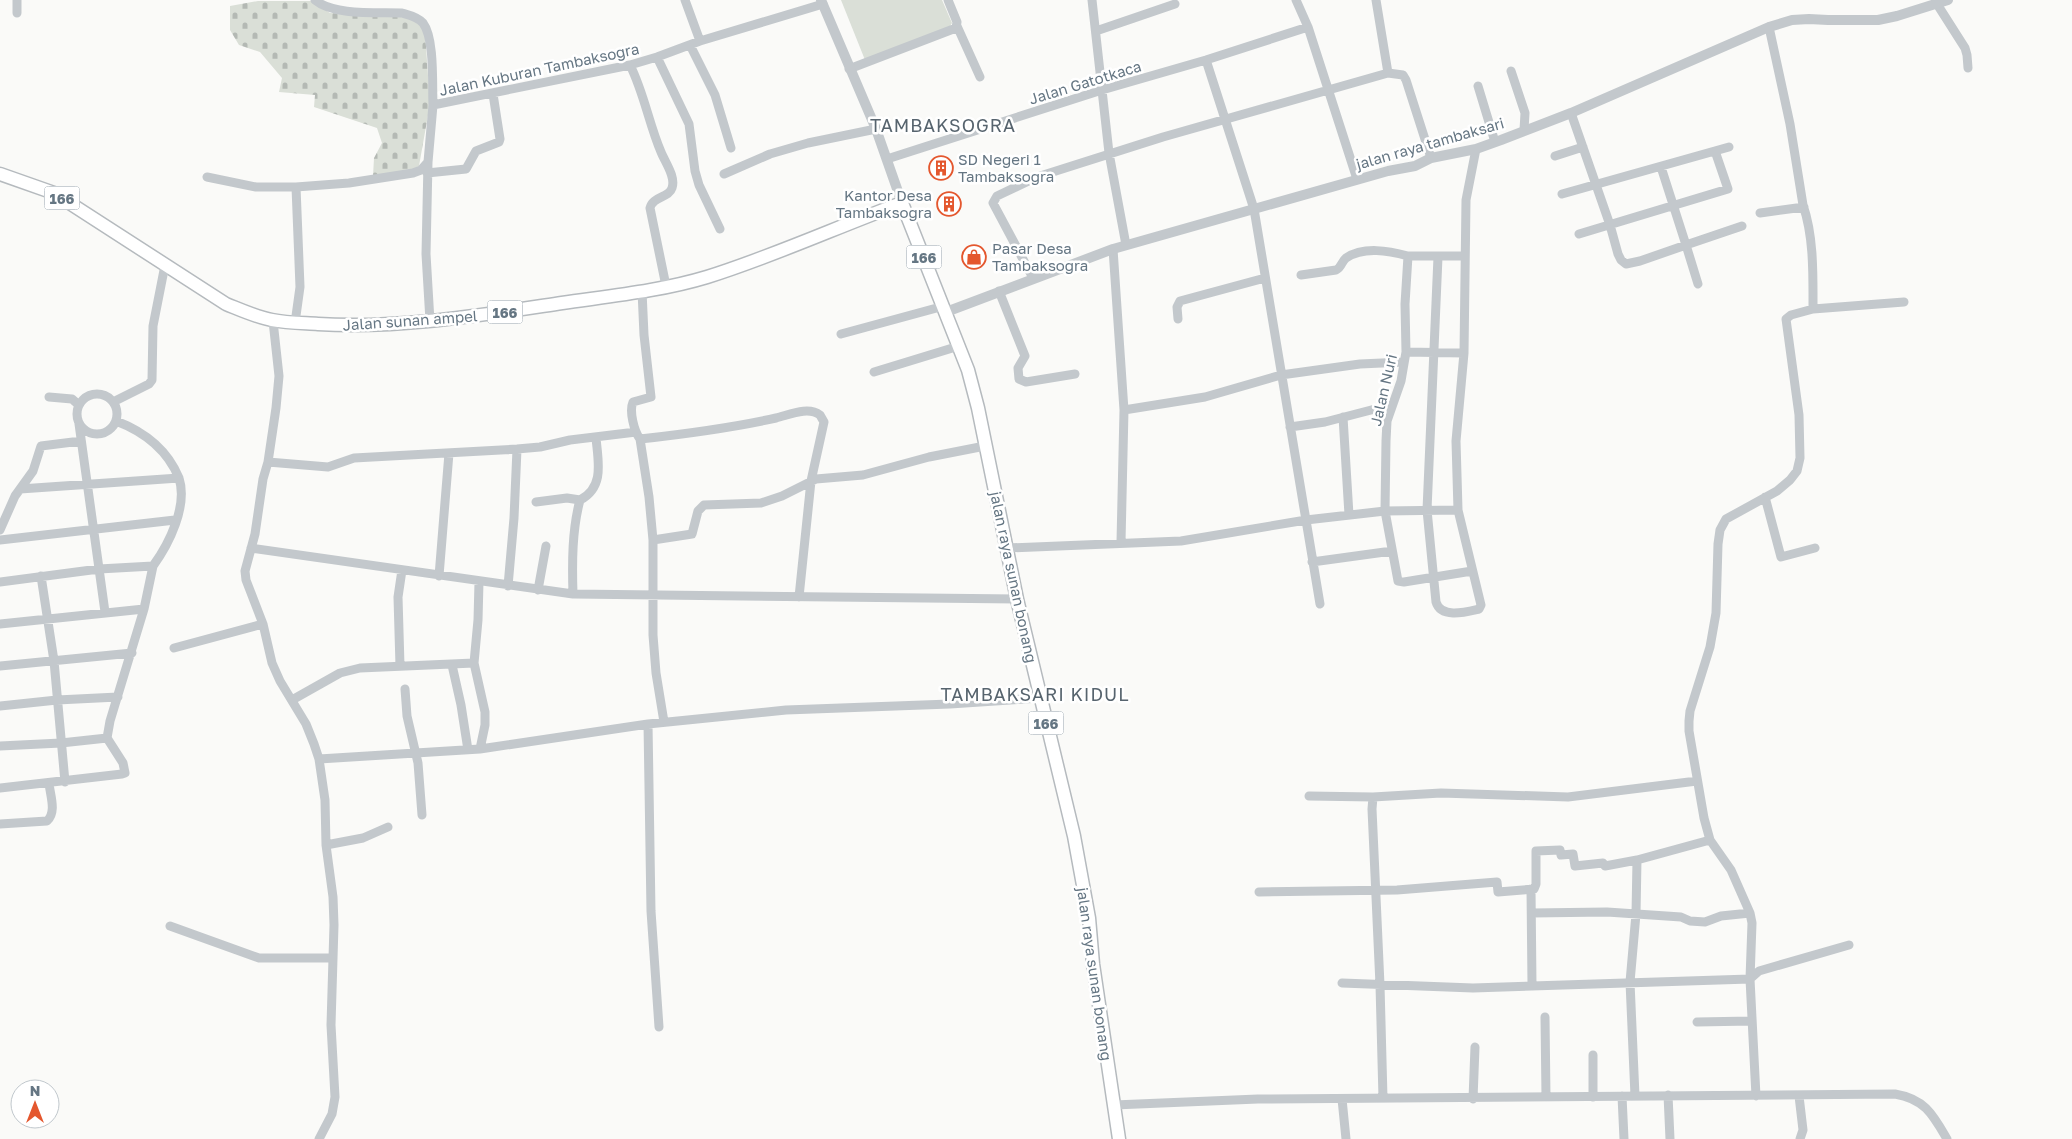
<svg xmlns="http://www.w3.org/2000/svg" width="2072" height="1139" viewBox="0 0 2072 1139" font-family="'Golos Text',sans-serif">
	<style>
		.green { fill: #dadfd7 }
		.cemetery { fill: url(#cemetery-stones) }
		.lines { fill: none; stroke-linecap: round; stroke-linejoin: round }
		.primary-casing { stroke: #b5babe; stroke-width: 15 }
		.minor { stroke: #c3c8cc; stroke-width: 9 }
		.tertiary { stroke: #c3c8cc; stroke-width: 10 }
		.primary { stroke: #fff; stroke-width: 12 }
		.labels { text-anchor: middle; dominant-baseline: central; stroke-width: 5; stroke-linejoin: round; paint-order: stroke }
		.shield { fill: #fff; stroke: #939fa8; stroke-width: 1 }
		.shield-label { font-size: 14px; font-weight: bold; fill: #657683 }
		.street-label { font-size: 15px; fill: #657683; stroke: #fff }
		.poi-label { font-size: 15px; fill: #657683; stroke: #fff; text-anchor: start }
		.quarter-label { font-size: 18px; letter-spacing: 1px; fill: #57646e; stroke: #fff }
	</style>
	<defs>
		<pattern id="cemetery-stones" width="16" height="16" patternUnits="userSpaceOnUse" patternTransform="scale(1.25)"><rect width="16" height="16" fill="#dadfd7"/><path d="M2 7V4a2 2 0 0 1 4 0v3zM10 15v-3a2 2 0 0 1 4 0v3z" fill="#b4b9b4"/></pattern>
	</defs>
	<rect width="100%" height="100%" fill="#fafaf8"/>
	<path class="green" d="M841,0H942L952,23L948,29L865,60Z"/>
	<path class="cemetery" d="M258,1H312L330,13L406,17L421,24L425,32L430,104L419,166L412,170L373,176L374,158L382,143L377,128L314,107L315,95L279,92L282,78L260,52L239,45L230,30V6Z"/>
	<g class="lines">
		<g class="primary-casing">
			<path id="primary" d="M0,174L54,193L226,304C241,310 256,317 272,320C287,323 303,323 318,324C399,329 482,315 562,303C610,296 661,291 707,277C774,256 837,227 902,203L968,370L978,408L1017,599L1074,836L1089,918L1093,964L1119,1139"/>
		</g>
		<path class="minor" d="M17,0V13
			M315,0C334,16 378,12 402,13C409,15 418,17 423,23C435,39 432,85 433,105
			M685,0L700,41
			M1092,0L1109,153L1126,245
			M1296,0L1308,27L1357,179
			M1376,0L1388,73L1403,75L1406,80L1431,158
			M1937,4L1965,48L1967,55L1968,68
			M957,26L980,77
			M1096,31L1175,4
			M690,45L715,95L731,148
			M657,57L689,124L695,171L699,185L720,229
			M1206,60L1254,209L1320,604
			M630,65C644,93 649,124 661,152C665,162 676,177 672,188C669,198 653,196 650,208L666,286
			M849,69L956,28L957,22L948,0
			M1511,71L1525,113L1524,130
			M1478,86L1495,142
			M1571,113L1610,225L1618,254L1621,260L1626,264L1640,261L1686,245L1661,167
			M1555,156L1583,147
			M887,159L1102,90L1206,60L1308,27
			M428,162L426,254L430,321
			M427,173L466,169L476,151L499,142L500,139L493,94
			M724,174L770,154L808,143L876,129
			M207,177L256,187H296
			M1562,194L1729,147
			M1760,213L1804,207
			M1579,234L1728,189L1715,151
			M1113,249L1124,410L1121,542
			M1464,256H1408L1405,304L1406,352L1401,381L1387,421L1386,441L1385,511L1398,581L1404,582L1472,571
			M1438,257L1427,510L1436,602C1441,619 1466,612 1479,609L1481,605L1458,510L1456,441L1464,353L1466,200L1476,149
			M1301,275L1336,270C1342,267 1341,262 1346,258C1364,246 1389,251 1408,256
			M1033,278L993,203L997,196L1037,177L1163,137L1388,73
			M1698,284L1686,245L1742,226
			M642,291L644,335L651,397L633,402C629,411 634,431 640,439L649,497L653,540V635L656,673L664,722
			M999,291L1025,356L1018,368L1019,379L1026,382L1075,374
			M1813,309L1904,302
			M1178,319L1177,307L1180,301L1265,278
			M273,321L279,376L276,408L268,462L263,479L255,534L245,571L246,580L263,624L272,663L280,681L306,724L314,744L319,759L325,800L326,845L333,897L334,925L331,1025L335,1097L332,1114L319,1139
			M295,323L300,287L296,187L349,183L413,173L421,170L428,162L433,105L630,65L657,57L700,41L823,4
			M841,334L944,306
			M1406,352L1464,353
			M874,372L959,346
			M77 414a20 20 0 1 1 40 0a20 20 0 1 1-40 0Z
			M49,397L72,399L79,405
			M113,402L149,384L152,380L153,326L165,265
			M1124,410L1205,397L1281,375L1360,364L1404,362
			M1343,417L1349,515
			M116,421C145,432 167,449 179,478
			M79,424L105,612
			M1290,427L1325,422L1375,409L1391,408
			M640,439C685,434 731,428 776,418C789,415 808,406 820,415L824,422L811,481L799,597
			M268,462L328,467L354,458L517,449L540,447L570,440L636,432
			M1765,497L1781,557L1815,548
			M536,502L567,498L580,500
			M0,530L15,496L33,471L41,446L81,441
			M0,540L175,520
			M653,540L692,534L698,511L704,505L761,503L782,496L816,479L863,475L929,457L985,446
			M251,548L573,594L1017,599
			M1007,548L1181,541L1306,520L1385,511L1458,510
			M1312,562L1392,551
			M41,576L54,661L65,782
			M439,576L449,453
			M0,582L99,569L153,566C169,544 188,506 179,478L20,489
			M479,582L478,620L474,663L485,712V725L480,749
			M508,586L514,518L517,449
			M538,590L546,546
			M573,594C572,563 572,530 580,500C605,487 598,461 596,438
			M0,624L144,609
			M174,648L263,624
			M452,665L461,705L468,750
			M0,666L132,653
			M400,666L398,597L402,570
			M405,689L407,716L418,763L422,815
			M292,700L340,673L360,668L474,663
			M0,706L57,700L118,697
			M648,724L651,911L659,1027
			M0,746L61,743L107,738L110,721L144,609L153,566
			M319,759L480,749L648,724L786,710L950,704L1040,698
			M0,788L122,774L125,773L123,763L107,738
			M1309,796L1373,797L1441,793L1568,797L1697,781
			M1373,797L1372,809L1380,985L1383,1098
			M0,824L47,821C57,812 50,795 49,783
			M326,845L363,838L388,827
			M1531,889L1532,985
			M1259,892L1397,890L1497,882L1498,892L1534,889L1536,884V851L1560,850L1561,855L1573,854L1575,866L1603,863L1605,866L1637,860L1710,840
			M1532,913L1607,912L1681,917L1690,921L1705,922L1721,916L1750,913
			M170,926L259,958H332
			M1342,983L1473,988L1750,979L1759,971L1849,945
			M1545,1017L1546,1097
			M1697,1022L1751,1021
			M1593,1055V1097
			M1668,1095L1670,1139
			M1622,1096L1624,1139
			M1635,1096L1630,982L1636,914L1637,860
			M1756,1096L1750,979L1752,923L1750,913L1731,870L1710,840L1704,818L1689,731V721L1690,711L1710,647L1716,613L1718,544L1720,530L1726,519L1777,491L1790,480L1797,471L1800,458L1799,415L1786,319L1791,315L1813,309C1813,275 1814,237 1803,205L1790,124L1769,27
			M1799,1096L1803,1130L1800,1139
			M1342,1099L1346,1139
			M1473,1099L1475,1047
			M1114,1105L1258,1099L1895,1094C1925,1099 1933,1115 1947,1139"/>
		<path class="tertiary" d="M821,0L876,129L902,203
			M946,312L1113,249L1388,171L1415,166L1431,158L1476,149L1501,140L1571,113L1769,27L1792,20L1809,19L1828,20H1878L1897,16L1948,0"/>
		<use href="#primary" class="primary"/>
	</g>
	<defs>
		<g id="building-ring" transform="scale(1.25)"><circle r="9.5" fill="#fff" stroke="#e4572e" stroke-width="1.5"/><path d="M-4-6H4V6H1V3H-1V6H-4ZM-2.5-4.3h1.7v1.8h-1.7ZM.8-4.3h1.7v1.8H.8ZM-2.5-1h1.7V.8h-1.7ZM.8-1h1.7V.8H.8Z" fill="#e4572e"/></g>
		<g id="shop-ring" transform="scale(1.25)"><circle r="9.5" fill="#fff" stroke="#e4572e" stroke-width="1.5"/><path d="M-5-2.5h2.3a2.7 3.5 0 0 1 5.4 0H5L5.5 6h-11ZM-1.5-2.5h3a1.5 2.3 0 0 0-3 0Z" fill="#e4572e"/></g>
	</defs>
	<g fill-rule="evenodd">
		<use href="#building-ring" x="941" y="168"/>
		<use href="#building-ring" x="949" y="204"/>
		<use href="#shop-ring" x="974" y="257"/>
	</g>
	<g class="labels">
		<g class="shield">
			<rect x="44.5" y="186.5" width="35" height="23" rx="4"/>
			<rect x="906.5" y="245.5" width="35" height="23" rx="4"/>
			<rect x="487.5" y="300.5" width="35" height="23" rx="4"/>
			<rect x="1028.5" y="711.5" width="35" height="23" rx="4"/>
		</g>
		<g class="shield-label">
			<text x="62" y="198">166</text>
			<text x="924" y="257">166</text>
			<text x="505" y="312">166</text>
			<text x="1046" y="723">166</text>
		</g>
		<g class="street-label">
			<text transform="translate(539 69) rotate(-12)">Jalan Kuburan Tambaksogra</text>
			<text transform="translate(1085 82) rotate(-17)">Jalan Gatotkaca</text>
			<text transform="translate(1430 143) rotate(-16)">jalan raya tambaksari</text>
			<text transform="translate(410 320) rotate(-4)">Jalan sunan ampel</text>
			<text transform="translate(1383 390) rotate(-77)">Jalan Nuri</text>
			<text transform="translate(1014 577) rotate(78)">jalan raya sunan bonang</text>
			<text transform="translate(1095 974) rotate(82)">jalan raya sunan bonang</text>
		</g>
		<g class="poi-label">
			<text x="958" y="159">SD Negeri 1<tspan x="958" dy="17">Tambaksogra</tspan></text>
			<text x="932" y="195" text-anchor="end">Kantor Desa<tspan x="932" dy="17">Tambaksogra</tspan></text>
			<text x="992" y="248">Pasar Desa<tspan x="992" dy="17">Tambaksogra</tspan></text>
		</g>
		<g class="quarter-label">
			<text x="943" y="125">TAMBAKSOGRA</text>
			<text x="1035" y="694">TAMBAKSARI KIDUL</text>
		</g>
	</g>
	<g transform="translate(35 1104)"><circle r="24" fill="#ffffff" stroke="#c1c8cd"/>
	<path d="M0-4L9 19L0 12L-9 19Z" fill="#e4572e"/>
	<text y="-8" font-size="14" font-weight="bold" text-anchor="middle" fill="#657683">N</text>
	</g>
</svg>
